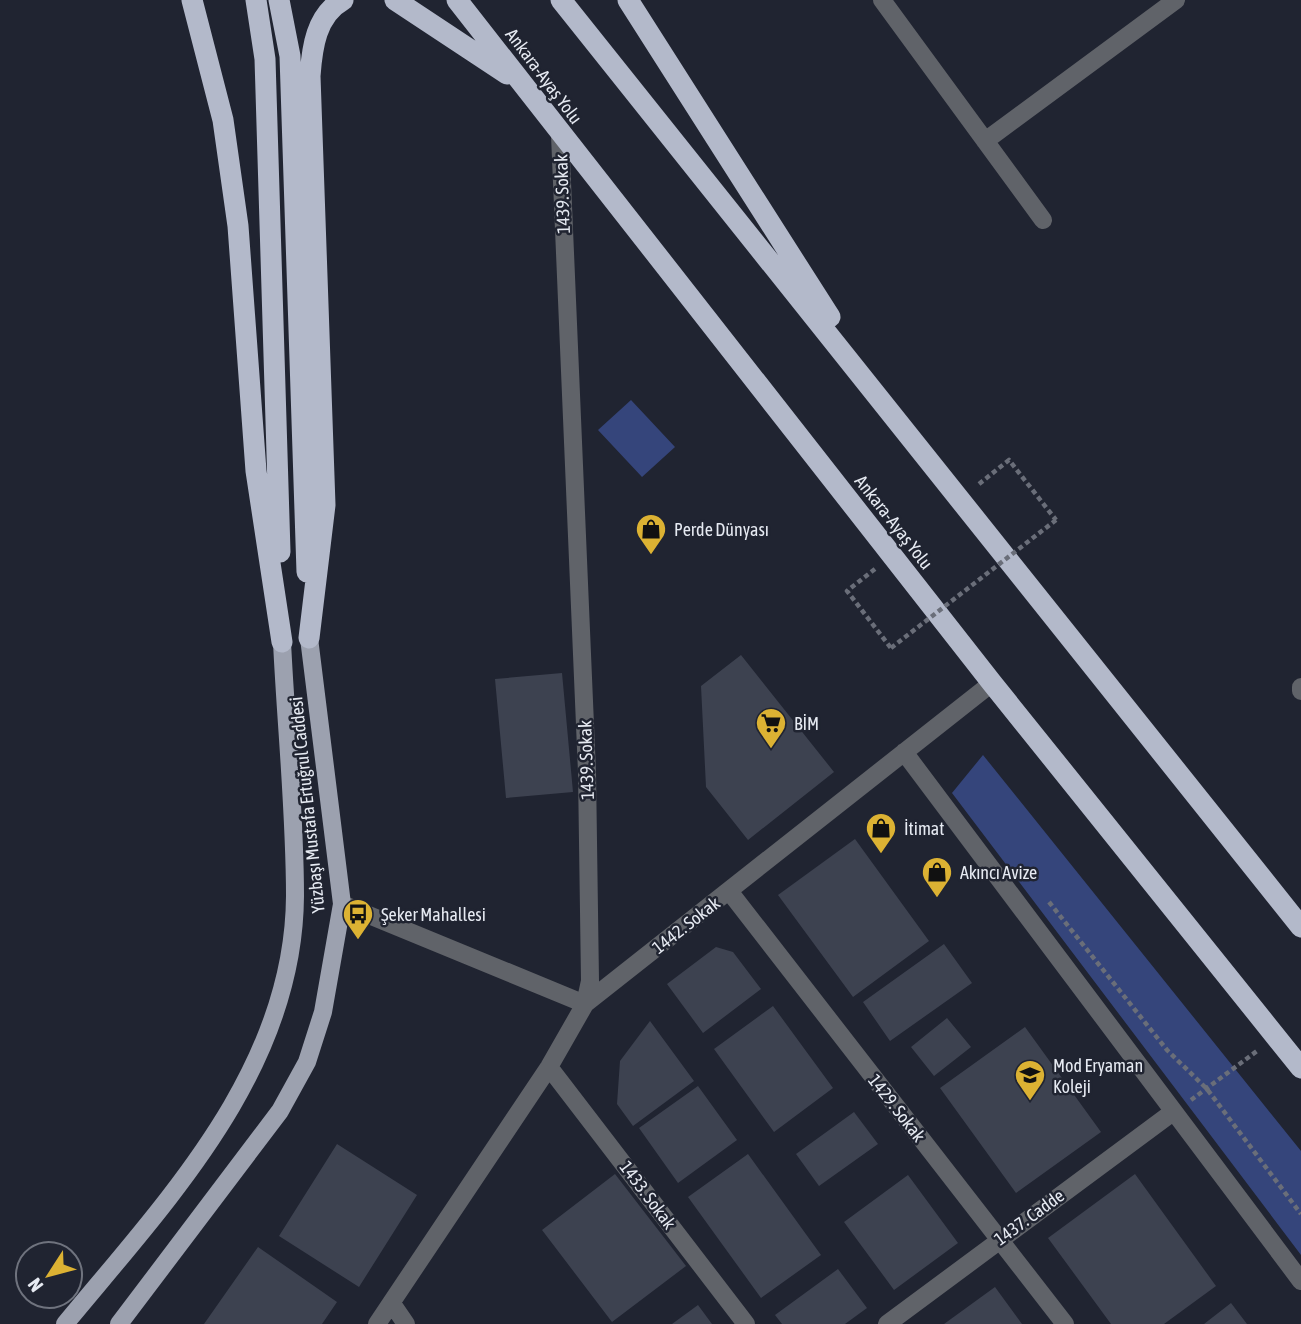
<svg xmlns="http://www.w3.org/2000/svg" width="1301" height="1324" viewBox="0 0 1301 1324" font-family="'Asap Condensed',sans-serif">
	<style>
		.green { fill: #35457b }
		.building { fill: #3d4250 }
		.lines { fill: none; stroke-linecap: round; stroke-linejoin: round }
		.path { stroke: #6a6e79; stroke-width: 4.5; stroke-dasharray: 5 3.5; stroke-linecap: butt }
		.minor { stroke: #606369; stroke-width: 18 }
		.major { stroke: #9ca1af; stroke-width: 18 }
		.highway { stroke: #b3b9ca; stroke-width: 21 }
		.path-bridge { stroke: #6a6e79; stroke-width: 4.5; stroke-dasharray: 5 3.5; stroke-linecap: butt }
		.labels { text-anchor: middle; dominant-baseline: central; stroke-width: 5; stroke-linejoin: round; paint-order: stroke }
		.street-label { font-size: 18px; fill: #e6eaf2; stroke: #202431 }
		.poi-label { font-size: 18px; fill: #e6eaf2; stroke: #202431; text-anchor: start }
	</style>
	<rect width="100%" height="100%" fill="#202431"/>
	<path class="green" d="M631,400L675,447L642,477L598,430Z
		M983,755L1301,1151V1255L952,793Z"/>
	<path class="building" d="M741,655L834,772L748,840L706,787L701,686Z
		M562,673L573,792L506,798L495,679Z
		M855,839L929,941L853,997L778,895Z
		M944,944L972,983L890,1041L863,1002Z
		M716,947L733,952L761,989L703,1033L667,984Z
		M773,1006L833,1088L774,1132L714,1049Z
		M947,1018L971,1047L934,1076L911,1047Z
		M650,1021L694,1081L633,1126L617,1104L620,1061Z
		M1025,1027L1101,1132L1016,1193L940,1088Z
		M698,1086L737,1140L678,1183L639,1128Z
		M854,1112L878,1144L819,1186L796,1154Z
		M337,1144L417,1195L359,1287L279,1236Z
		M748,1154L821,1255L761,1298L688,1197Z
		M615,1174L686,1266L612,1322L542,1230Z
		M1135,1174L1216,1286L1164,1324H1111L1048,1238Z
		M908,1175L958,1243L894,1290L844,1222Z
		M258,1247L337,1302L322,1324H204Z
		M838,1269L867,1308L845,1324H782L775,1315Z
		M995,1287L1022,1324H944Z
		M1231,1303L1247,1324H1204Z
		M698,1305L712,1324H672Z"/>
	<g class="lines">
		<path class="path" d="M979,484L1009,460L1056,520
			M875,569L847,591L891,648
			M1049,902L1167,1050L1207,1089L1301,1214
			M1191,1100L1257,1051"/>
		<path class="minor" d="M882,0L1043,220
			M985,141L1176,0
			M1301,687V691
			M904,752L1301,1281
			M729,891L1065,1324
			M342,904L585,1004L992,683
			M549,1067L746,1324
			M393,1305L406,1324
			M377,1324L549,1067L585,1004L590,981L587,772L560,135
			M887,1324L1173,1112"/>
		<path class="major" d="M65,1324C168,1199 294,1069 295,896C295,811 286,726 282,642
			M119,1324L280,1111L307,1062L323,1012L342,904L309,638"/>
		<path class="highway" d="M192,0L223,120L238,226L256,471L282,642
			M256,0L265,59L280,552
			M279,0L290,56L307,572
			M395,0L507,74
			M457,0L992,683L1301,1068
			M561,0L1301,927
			M628,0L830,317
			M309,638L325,505L310,76C312,48 316,15 343,0"/>
		<path class="path-bridge" d="M891,648L1056,520"/>
	</g>
	<defs>
		<g id="shop-pin" transform="scale(1.575)"><path d="M0 17L-7.5 6A9.5 9.5 0 1 1 7.5 6Z" fill="#dcb233" stroke="#202431"/><path d="M-5-2.5h2.3a2.7 3.5 0 0 1 5.4 0H5L5.5 6h-11ZM-1.5-2.5h3a1.5 2.3 0 0 0-3 0Z" fill="#111"/></g>
		<g id="supermarket-pin" transform="scale(1.575)"><path d="M0 17L-7.5 6A9.5 9.5 0 1 1 7.5 6Z" fill="#dcb233" stroke="#202431"/><path d="M-6-5.5h2.5l.6 2H6L4.5 2H-2.5L-4.4-4H-6ZM-1.5 3.2a1.3 1.3 0 1 0 .1 0ZM3 3.2a1.3 1.3 0 1 0 .1 0Z" fill="#111"/></g>
		<g id="bus-pin" transform="scale(1.575)"><path d="M0 17L-7.5 6A9.5 9.5 0 1 1 7.5 6Z" fill="#dcb233" stroke="#202431"/><path d="M-5-6H5V4H4V6H2V4H-2V6H-4V4H-5ZM-3.5-4V0h7V-4ZM-3.5 1.2v1.5H-2V1.2ZM2 1.2v1.5H3.5V1.2Z" fill="#111"/></g>
		<g id="school-pin" transform="scale(1.575)"><path d="M0 17L-7.5 6A9.5 9.5 0 1 1 7.5 6Z" fill="#dcb233" stroke="#202431"/><path d="M0-5L7-2L0 1L-7-2ZM-4 1L0 2.5L4 1V4Q0 6-4 4Z" fill="#111"/></g>
	</defs>
	<g fill-rule="evenodd">
		<use href="#shop-pin" x="651" y="529"/>
		<use href="#supermarket-pin" x="771" y="723"/>
		<use href="#shop-pin" x="881" y="828"/>
		<use href="#shop-pin" x="937" y="872"/>
		<use href="#bus-pin" x="358" y="914"/>
		<use href="#school-pin" x="1030" y="1075"/>
	</g>
	<g class="labels">
		<g class="street-label">
			<text transform="translate(544 76) rotate(53)">Ankara-Ayaş Yolu</text>
			<text transform="translate(562 194) rotate(-92)">1439. Sokak</text>
			<text transform="translate(894 522) rotate(52)">Ankara-Ayaş Yolu</text>
			<text transform="translate(586 760) rotate(-92)">1439. Sokak</text>
			<text transform="translate(307 805) rotate(-96)">Yüzbaşı Mustafa Ertuğrul Caddesi</text>
			<text transform="translate(686 925) rotate(-38)">1442. Sokak</text>
			<text transform="translate(897 1108) rotate(52)">1429. Sokak</text>
			<text transform="translate(648 1195) rotate(53)">1433. Sokak</text>
			<text transform="translate(1029 1217) rotate(-36)">1437. Cadde</text>
		</g>
		<g class="poi-label">
			<text x="674" y="529">Perde Dünyası</text>
			<text x="794" y="723">BİM</text>
			<text x="904" y="828">İtimat</text>
			<text x="960" y="872">Akıncı Avize</text>
			<text x="381" y="914">Şeker Mahallesi</text>
			<text x="1053" y="1065">Mod Eryaman<tspan x="1053" dy="21">Koleji</tspan></text>
		</g>
	</g>
	<g transform="translate(49 1275) rotate(234)"><circle r="33" fill="#202431" stroke="#6f737e" stroke-width="2"/>
	<path d="M0-5L12 26L0 18L-12 26Z" fill="#dcb233"/>
	<text y="-10" font-size="19" font-weight="bold" text-anchor="middle" fill="#e6eaf2">N</text>
	</g>
</svg>
